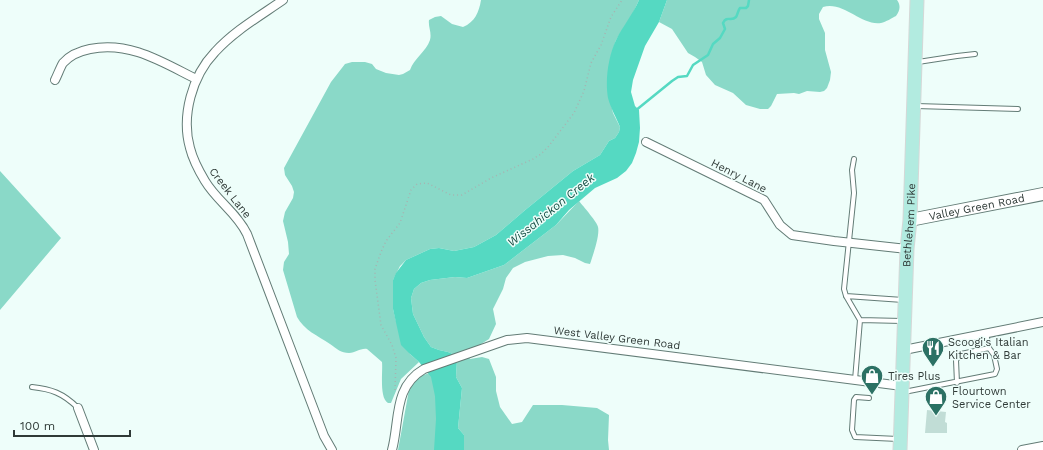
<svg xmlns="http://www.w3.org/2000/svg" width="1043" height="450" viewBox="0 0 1043 450" font-family="'Work Sans',sans-serif">
	<style>
		.green { fill: #8ad9c8 }
		.water { fill: #55d9c2 }
		.lines { fill: none; stroke-linecap: round; stroke-linejoin: round }
		.stream { stroke: #55d9c2; stroke-width: 2.5 }
		.building { fill: #c1ddd6 }
		.lane-casing { stroke: #637c76; stroke-width: 6 }
		.street-casing { stroke: #637c76; stroke-width: 10 }
		.secondary-casing { stroke: #637c76; stroke-width: 14 }
		.primary-casing { stroke: #d5d8d7; stroke-width: 15 }
		.path { stroke: #a6b4b1; stroke-width: 1.5; stroke-dasharray: 1 3; stroke-linecap: butt }
		.lane { stroke: #fff; stroke-width: 4 }
		.street { stroke: #fff; stroke-width: 8 }
		.secondary { stroke: #fff; stroke-width: 12 }
		.primary { stroke: #b2ebe0; stroke-width: 13 }
		.labels { text-anchor: middle; dominant-baseline: central; stroke-width: 3; stroke-linejoin: round; paint-order: stroke }
		.street-label { font-size: 11px; fill: #2f3a37; stroke: #eefefa }
		.poi-label { font-size: 11px; fill: #2f3a37; stroke: #eefefa; text-anchor: start }
		.water-label { font-size: 12px; font-style: italic; fill: #195147; stroke: #eefefa }
	</style>
	<rect width="100%" height="100%" fill="#eefefa"/>
	<path class="green" d="M481,0H639L632,15L616,40L611,56L607,85L613,113L620,127L619,132L615,138L609,141L600,155L573,171L524,211L496,235L474,247L454,251L439,248L430,249L406,260L400,266L393,280V309L396,321L410,354L419,362L401,379L391,403H388C379,398 383,372 382,362L367,349C360,348 356,353 349,353C341,353 337,349 330,344C318,336 304,330 297,317L283,270L284,262L289,254L288,242L283,221L285,212L293,198L294,192L292,186L285,175L284,168L331,82L345,64L352,62H365L372,64L376,69L386,73L399,75L403,74L410,70C414,58 426,52 430,40C432,33 428,27 429,20L435,17L441,16L452,24L463,27C475,22 479,12 481,0Z
		M667,0H897C901,5 900,11 896,16C892,18 886,22 881,23C861,26 844,1 823,7L819,14V19L825,33V50L831,72L830,80L827,88L824,91L820,92L807,91L799,94L794,93L777,94L771,106L768,109H760L746,105L733,93L715,85L706,75L702,62L695,57L688,53L672,29L659,22Z
		M0,171L61,238L0,310Z
		M579,201C583,206 598,223 598,227C600,235 593,255 590,264L585,263L575,258L563,255L548,256L525,262L513,268L506,278L503,289L493,309L496,324L489,339L478,346L466,351L470,359L482,357L489,359L496,377V391L500,407L512,424L522,422L533,405H562L597,408L609,415L608,440L609,450H464V435L458,428L462,388L456,377L457,360L455,355L448,352L439,350L431,347L424,337L413,314L411,298L414,289L421,283L430,280L455,277L467,278L504,265L556,225Z
		M439,370L454,450H398L411,379Z"/>
	<path class="water" d="M639,0H667L659,22L645,46L633,80L631,92L635,106L639,110L640,128L639,142L636,153L632,163L626,171L617,178L595,188L569,210L556,225L504,265L467,278L455,277L430,280L421,283L414,289L411,298L413,314L424,337L431,347L439,350L448,352L455,355L457,360L456,377L462,388L458,428L464,435V450H434L436,419L435,396L431,377L419,362L410,354L401,345L393,309V280L396,273L406,260L430,249L439,248L454,251L474,247L496,235L524,211L573,171L600,155L609,141L615,138L619,132L620,127C616,117 611,109 608,98C605,81 608,57 616,40C623,26 633,14 639,0Z"/>
	<g class="lines">
		<path class="stream" d="M635,111L672,81L678,77L687,76L693,65L708,55L713,44L720,38L725,29L723,23C727,15 731,22 736,17C738,14 738,10 740,8H746L748,6L749,0"/>
	</g>
	<path class="building" d="M927,410L946,412L945,422L947,423V433H925Z"/>
	<g class="lines">
		<g class="lane-casing">
			<path id="lane" d="M918,62L957,56L975,54
				M916,106L1018,109
				M854,159L852,170L854,193L844,289L846,296L860,320L855,380
				M846,296L903,300
				M860,320L902,321
				M957,383L956,360L961,354L989,348
				M32,387C51,389 63,393 78,408
				M904,392L995,374L997,369L994,355L989,348L986,333
				M869,398L856,397L854,400L852,430L855,437L898,439"/>
		</g>
		<g class="street-casing">
			<path id="street" d="M283,0C260,16 234,31 215,52C192,76 181,116 190,148C193,160 199,171 205,181C217,201 237,213 247,234L324,436L332,450
				M55,80C58,74 60,68 63,63C70,55 80,51 90,49C130,41 162,62 196,79
				M646,142L764,200L780,225L792,235L834,241L907,249
				M904,350L1043,322
				M78,408L94,450
				M392,450C400,420 393,387 424,369L507,340L527,338L902,386
				M1022,450L1043,446"/>
		</g>
		<g class="secondary-casing">
			<g id="secondary">
				<path id="s1" d="M910,220L1043,194"/>
			</g>
		</g>
		<g class="primary-casing">
			<g id="primary">
				<path id="s2" d="M900,450L907,249L910,220L917,0"/>
			</g>
		</g>
		<path class="path" d="M395,390L396,358L392,345L381,325L375,280V269L381,252L386,241L400,223L411,190L417,184L427,183L451,195H462L491,178L533,159L541,154L548,147L574,113L584,91L591,63L601,45L611,17L622,0"/>
		<use href="#lane" class="lane"/>
		<use href="#street" class="street"/>
		<use href="#secondary" class="secondary"/>
		<use href="#primary" class="primary"/>
	</g>
	<defs>
		<g id="restaurant-pin" transform="scale(1.15)"><path d="M0 17L-7.5 6A9.5 9.5 0 1 1 7.5 6Z" fill="#2c7164" stroke="#eefefa"/><path d="M-5-6h1v4h1v-4h1v4h1v-4h1v5L-1.5 .5V6h-2V.5L-5-1ZM5-6V6H3V1.5H1.5Q1.5-4 5-6Z" fill="#fff"/></g>
		<g id="shop-pin" transform="scale(1.15)"><path d="M0 17L-7.5 6A9.5 9.5 0 1 1 7.5 6Z" fill="#2c7164" stroke="#eefefa"/><path d="M-5-2.5h2.3a2.7 3.5 0 0 1 5.4 0H5L5.5 6h-11ZM-1.5-2.5h3a1.5 2.3 0 0 0-3 0Z" fill="#fff"/></g>
	</defs>
	<g fill-rule="evenodd">
		<use href="#restaurant-pin" x="933" y="348"/>
		<use href="#shop-pin" x="872" y="376"/>
		<use href="#shop-pin" x="936" y="397"/>
	</g>
	<g class="labels">
		<g class="street-label">
			<text transform="translate(739 176) rotate(27)">Henry Lane</text>
			<text transform="translate(230 193) rotate(52)">Creek Lane</text>
			<text stroke="none"><textPath href="#s1" startOffset="68">Valley Green Road</textPath></text>
			<text stroke="none"><textPath href="#s2" startOffset="225">Bethlehem Pike</textPath></text>
			<text transform="translate(617 338) rotate(7)">West Valley Green Road</text>
		</g>
		<g class="poi-label">
			<text x="948" y="342">Scoogi's Italian<tspan x="948" dy="13">Kitchen &amp; Bar</tspan></text>
			<text x="888" y="376">Tires Plus</text>
			<text x="952" y="391">Flourtown<tspan x="952" dy="13">Service Center</tspan></text>
		</g>
		<g class="water-label">
			<text transform="translate(551 210) rotate(-39)">Wissahickon Creek</text>
		</g>
	</g>
	<path d="M14 430v6h116v-6" fill="none" stroke="#2f3a37" stroke-width="2"/>
	<text x="20" y="430" font-size="12" fill="#2f3a37" stroke="#eefefa" stroke-width="3" paint-order="stroke">100 m</text>
</svg>
